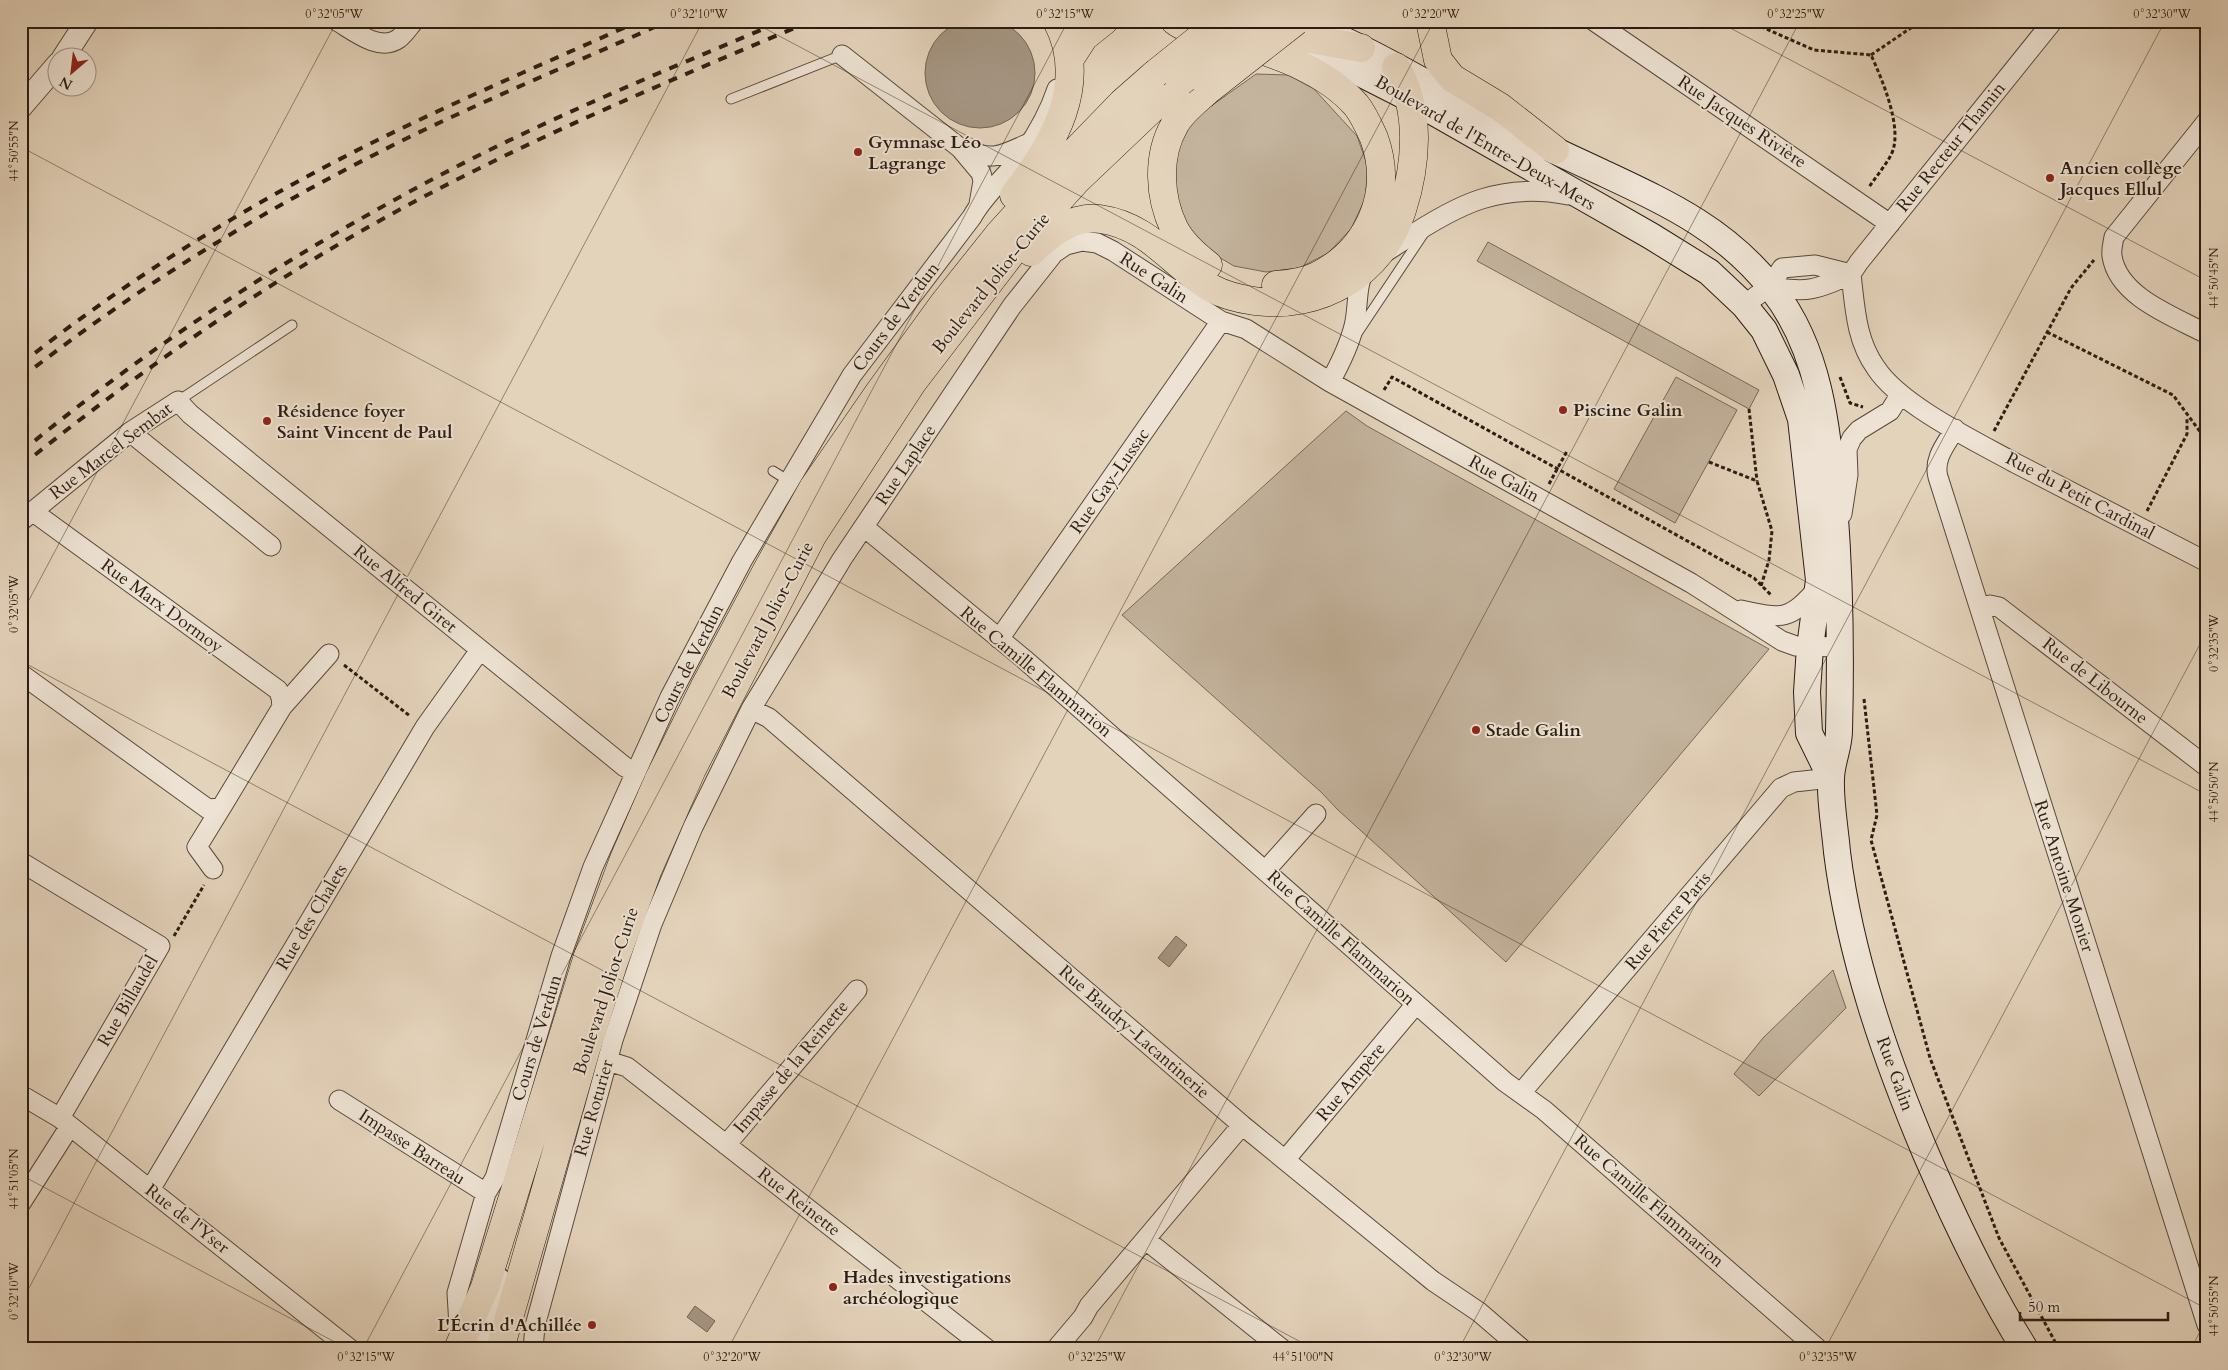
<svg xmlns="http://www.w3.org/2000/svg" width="2228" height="1370" viewBox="0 0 2228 1370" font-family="Cardo,serif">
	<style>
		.green { fill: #c4b49e; stroke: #776858 }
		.water { fill: #a59582; stroke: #746555 }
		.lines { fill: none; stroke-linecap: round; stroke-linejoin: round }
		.service-casing { stroke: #584a3c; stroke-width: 11 }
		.minor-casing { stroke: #584a3c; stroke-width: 21 }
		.tertiary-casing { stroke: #584a3c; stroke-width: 24 }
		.secondary-casing { stroke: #2a1d12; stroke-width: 28 }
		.primary-casing { stroke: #2a1d12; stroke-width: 29 }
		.path { stroke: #2a1d12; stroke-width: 3; stroke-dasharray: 4 2.5; stroke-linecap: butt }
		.service { stroke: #ede2d3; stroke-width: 9 }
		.minor { stroke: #ede2d3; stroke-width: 19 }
		.tertiary { stroke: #ede2d3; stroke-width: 22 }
		.secondary { stroke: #ede2d3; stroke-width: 26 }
		.primary { stroke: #e4d3bb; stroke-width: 28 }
		.rail { stroke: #2a1d12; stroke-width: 4; stroke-dasharray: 9 9; stroke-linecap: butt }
		.primary-bridge-casing { stroke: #2a1d12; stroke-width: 29; stroke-linecap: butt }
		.primary-bridge { stroke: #e4d3bb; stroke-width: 28 }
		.ticks { fill: none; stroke: #2a1d12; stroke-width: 1; stroke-opacity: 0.45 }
		.poi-dot { fill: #8f2418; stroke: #ede2d3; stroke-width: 2 }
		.labels { text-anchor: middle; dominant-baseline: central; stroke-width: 4; stroke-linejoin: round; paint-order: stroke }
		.street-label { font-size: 18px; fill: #2a1d12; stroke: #ede2d3 }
		.poi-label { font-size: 18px; font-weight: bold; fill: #2a1d12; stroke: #ede2d3; text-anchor: start }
		.neatline { fill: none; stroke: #2a1d12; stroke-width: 2 }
		.ticks-label { font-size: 12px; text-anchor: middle; fill: #2a1d12 }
	</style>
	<rect width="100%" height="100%" fill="#e4d3bb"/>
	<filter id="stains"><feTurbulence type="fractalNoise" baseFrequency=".004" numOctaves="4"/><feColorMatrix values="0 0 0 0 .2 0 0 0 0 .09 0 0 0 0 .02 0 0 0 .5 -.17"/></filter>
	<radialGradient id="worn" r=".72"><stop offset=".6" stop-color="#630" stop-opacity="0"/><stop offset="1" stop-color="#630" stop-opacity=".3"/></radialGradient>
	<path class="green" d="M1256,74L1288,75L1314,89L1357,136L1368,167L1365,199L1351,229L1328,253L1299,268L1266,272L1234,266L1205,249L1184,224L1171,193L1179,129Z
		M1488,242L1759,390L1749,409L1477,261Z
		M1676,377L1737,410L1675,523L1614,489Z
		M1346,411L1367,426L1769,649L1506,962L1338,810L1321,792L1122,615Z
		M1833,970L1846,1008L1759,1096L1734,1074L1763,1038Z"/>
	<path class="water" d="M925 73a55 55 0 1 1 110 0a55 55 0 1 1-110 0Z
		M1176,936L1187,945L1169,967L1158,958Z
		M695,1306L715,1321L707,1332L687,1317Z"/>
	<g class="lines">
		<g class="service-casing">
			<path id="service" d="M731,99L842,55
				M1358,332L1424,233
				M178,401L292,325
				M773,471L789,481"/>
		</g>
		<g class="minor-casing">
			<path id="minor" d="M337,21C354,31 379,52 398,39C404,35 409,27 414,21
				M1594,21L1890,224
				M842,55L960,148L981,173L983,181L979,204
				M2207,121L2114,237C2113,243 2111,250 2112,256C2118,297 2175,317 2207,334
				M961,149C993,161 999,157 1029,143
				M1851,274C1855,308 1856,340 1876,368C1900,405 1975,441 2015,463C2079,496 2143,529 2207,562
				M1851,274L1859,262L2053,21
				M1770,286C1807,294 1818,289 1851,274
				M1744,305L1770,286L1782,268L1815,265L1851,274
				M1330,382C1340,364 1349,346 1354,326C1359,307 1355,282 1367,267C1374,258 1394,247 1404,240C1458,204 1501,182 1568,195
				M1955,429C1946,444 1933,459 1938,477L2207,1325
				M130,432L271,546
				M1842,514L1848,475L1847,449L1852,438L1859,430L1890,411L1900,395
				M21,521L130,432L178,401L190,414L625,767L636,772
				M864,527L1024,659L1505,1082L1544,1110L1818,1349
				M1981,607L1990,605L1999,607L2207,767
				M1741,610C1783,619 1789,621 1818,588
				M999,639L1221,321
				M21,674L208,809L221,808L282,707L281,697L278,690L32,511
				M282,707L329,654
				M751,709L769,718L1242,1125L1433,1281L1479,1312L1522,1349
				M21,862L160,946L60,1118
				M213,869L197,847L221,808
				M1266,870L1316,814
				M608,1061L627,1067L987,1349
				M1521,1093L1781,788L1794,782L1831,778
				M21,1095L60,1118L350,1349
				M339,1100L486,1193
				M726,1145L857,990
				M1285,1160L1416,1004
				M150,1190L425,727L480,650
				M21,1203L70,1126
				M1146,1240L1282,1349
				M464,1334L459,1326L457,1293L486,1193L495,1178L561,956L593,867L670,697L742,561L852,375L972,217C983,197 1001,181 1016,163C1033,141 1048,116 1057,89
				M533,1349L535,1326L613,1040L652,924L693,827L751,709L842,559L1012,306L1054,253L1066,245L1082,241L1097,243L1113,251L1221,321L1246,329L1330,382L1691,583L1782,641L1796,646L1839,647
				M1056,1349L1083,1317L1089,1306L1242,1125"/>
		</g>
		<g class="tertiary-casing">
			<path id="tertiary" d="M63,58L87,21
				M21,107L58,64"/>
		</g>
		<g class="secondary-casing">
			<path id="secondary" d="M1341,39C1393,62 1441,93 1491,119C1527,138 1564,155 1601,172C1667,203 1727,230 1773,290C1821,352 1827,429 1834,504C1840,580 1841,655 1839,731C1839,747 1831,763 1831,779C1830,802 1835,828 1837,852C1850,956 1885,1057 1926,1154C1955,1221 1986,1287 2025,1349
				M1270,42L1329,59L1350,68L1411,99L1651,236L1709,272L1744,305L1764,330L1786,375L1801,419L1819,580L1810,647L1807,692L1809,733L1831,778
				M479,1349L497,1280"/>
		</g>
		<g class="primary-casing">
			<path id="primary" d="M1175,21C1186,30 1205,32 1218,36C1267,52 1320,65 1356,105C1364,115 1369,127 1374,138C1394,193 1369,250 1317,276C1305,282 1289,284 1276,285
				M1430,21L1438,60L1452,78L1500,107L1555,150
				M1263,27L1299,37L1361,48
				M1069,60L1084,37L1104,21
				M1014,195C1053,146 1090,83 1057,21
				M1031,252C1049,234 1073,215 1100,219C1150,226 1172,265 1211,288C1224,295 1240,299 1254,301C1320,310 1382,274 1402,210C1417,163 1421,110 1396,67
				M1208,265C1195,255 1181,242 1174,228C1159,197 1157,156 1174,126C1181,112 1196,101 1208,90
				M458,1349L485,1287L588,956L624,859L658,781L705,686L767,570L813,488L880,391L944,303L999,234L1060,167L1122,103L1155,74
				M500,1349L586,1049L613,964L648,869L692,769L812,536L912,383L1017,246L1077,180L1180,82"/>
		</g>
		<path class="path" d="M1757,21L1764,28L1814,50L1871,55C1882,79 1904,130 1891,155C1885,166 1876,177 1869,187
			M1871,55L1921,21
			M2047,332L2173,395L2207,441
			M1840,377L1850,403L1863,407
			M1384,390L1392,377L1754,578L1771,595
			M1749,409L1757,481
			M1994,431L2071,288L2094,260
			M1709,462L1757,481L1772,531L1769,560L1761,586
			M1549,484L1567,451
			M2147,511L2187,434V417
			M344,665L410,716
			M1864,699L1877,815L1871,840L1930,1058L1999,1238L2059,1349
			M174,936L204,885"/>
		<use href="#service" class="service"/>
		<use href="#minor" class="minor"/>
		<use href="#tertiary" class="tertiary"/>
		<use href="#secondary" class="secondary"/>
		<use href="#primary" class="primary"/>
		<path class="rail" d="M21,364C110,293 208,230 308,176C415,118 528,71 639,21
			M21,378C146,280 283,198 426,129C506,91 588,57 668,21
			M21,452C154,342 299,249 452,169C558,114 671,68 782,21
			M21,466C158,356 303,257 460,178C574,120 693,71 811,21"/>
		<g class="primary-bridge-casing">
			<path id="primary-bridge" d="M1155,74L1221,21
				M1180,82L1256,21
				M1208,90L1296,21"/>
		</g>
		<use href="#primary-bridge" class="primary-bridge"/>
	</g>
	<path class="ticks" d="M751,21L2207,795M1717,21L2207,281M21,147L2207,1309M21,615L337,21M21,661L1314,1349M21,1175L348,1349M21,1303L703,21M363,1349L1068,21M728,1349L1434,21M1094,1349L1800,21M1459,1349L2165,21M1825,1349L2207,631M2191,1349L2207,1318"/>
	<g class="poi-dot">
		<circle cx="858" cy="152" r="5"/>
		<circle cx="2050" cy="178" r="5"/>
		<circle cx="1563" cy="410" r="5"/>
		<circle cx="267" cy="421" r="5"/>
		<circle cx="1476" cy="730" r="5"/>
		<circle cx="833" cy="1287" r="5"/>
		<circle cx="592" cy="1325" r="5"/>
	</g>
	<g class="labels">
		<g class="street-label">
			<text transform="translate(1742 122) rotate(34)">Rue Jacques Rivière</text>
			<text transform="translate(1485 143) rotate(30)">Boulevard de l'Entre-Deux-Mers</text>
			<text transform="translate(1951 147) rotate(-51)">Rue Recteur Thamin</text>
			<text transform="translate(1154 278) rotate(33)">Rue Galin</text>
			<text transform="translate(991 283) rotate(-51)">Boulevard Joliot-Curie</text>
			<text transform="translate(896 317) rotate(-53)">Cours de Verdun</text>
			<text transform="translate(111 451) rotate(-37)">Rue Marcel Sembat</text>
			<text transform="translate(906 465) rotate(-56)">Rue Laplace</text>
			<text transform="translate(1504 479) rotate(29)">Rue Galin</text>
			<text transform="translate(1110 481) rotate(-55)">Rue Gay-Lussac</text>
			<text transform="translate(2080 496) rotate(28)">Rue du Petit Cardinal</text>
			<text transform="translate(405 589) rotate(39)">Rue Alfred Giret</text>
			<text transform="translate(162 606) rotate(36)">Rue Marx Dormoy</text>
			<text transform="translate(768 620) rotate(-62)">Boulevard Joliot-Curie</text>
			<text transform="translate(689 664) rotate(-63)">Cours de Verdun</text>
			<text transform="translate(1036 672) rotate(40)">Rue Camille Flammarion</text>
			<text transform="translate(2095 681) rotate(38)">Rue de Libourne</text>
			<text transform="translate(2064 876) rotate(72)">Rue Antoine Monier</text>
			<text transform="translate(312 917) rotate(-59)">Rue des Chalets</text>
			<text transform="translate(1668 921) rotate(-50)">Rue Pierre Paris</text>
			<text transform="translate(1341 938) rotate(42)">Rue Camille Flammarion</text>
			<text transform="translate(606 991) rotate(-72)">Boulevard Joliot-Curie</text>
			<text transform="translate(128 1001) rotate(-60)">Rue Billaudel</text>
			<text transform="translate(1134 1032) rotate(41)">Rue Baudry-Lacantinerie</text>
			<text transform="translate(537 1038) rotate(-73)">Cours de Verdun</text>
			<text transform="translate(791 1067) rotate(-50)">Impasse de la Reinette</text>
			<text transform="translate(1895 1074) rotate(70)">Rue Galin</text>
			<text transform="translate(1351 1082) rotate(-50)">Rue Ampère</text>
			<text transform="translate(594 1108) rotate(-74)">Rue Roturier</text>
			<text transform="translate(412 1147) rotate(33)">Impasse Barreau</text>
			<text transform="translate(1649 1201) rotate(41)">Rue Camille Flammarion</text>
			<text transform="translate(799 1202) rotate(38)">Rue Reinette</text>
			<text transform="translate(187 1219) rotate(38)">Rue de l'Yser</text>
		</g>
		<g class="poi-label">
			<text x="868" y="142">Gymnase Léo<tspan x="868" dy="21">Lagrange</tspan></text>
			<text x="2060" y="168">Ancien collège<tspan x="2060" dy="21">Jacques Ellul</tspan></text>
			<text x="1573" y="410">Piscine Galin</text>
			<text x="277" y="411">Résidence foyer<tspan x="277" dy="21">Saint Vincent de Paul</tspan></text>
			<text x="1486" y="730">Stade Galin</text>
			<text x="843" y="1277">Hades investigations<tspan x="843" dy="21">archéologique</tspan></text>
			<text x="582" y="1325" text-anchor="end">L'Écrin d'Achillée</text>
		</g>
	</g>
	<rect width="2228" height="1370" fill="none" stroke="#e4d3bb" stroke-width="55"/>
	<g transform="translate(72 72) rotate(208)"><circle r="24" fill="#ede2d3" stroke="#9f9386"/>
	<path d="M0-4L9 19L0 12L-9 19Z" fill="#8f2418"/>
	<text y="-8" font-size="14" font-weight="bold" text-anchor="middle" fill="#2a1d12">N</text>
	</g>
	<path d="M2020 1312v8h148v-8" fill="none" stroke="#2a1d12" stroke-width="2.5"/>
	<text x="2028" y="1312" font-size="15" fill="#2a1d12" stroke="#ede2d3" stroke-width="4" paint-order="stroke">50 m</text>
	<rect x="28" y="28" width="2172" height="1314" class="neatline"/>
	<g class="ticks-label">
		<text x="334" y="18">0°32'05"W</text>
		<text x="699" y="18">0°32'10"W</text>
		<text x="1065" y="18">0°32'15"W</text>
		<text x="1431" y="18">0°32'20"W</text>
		<text x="1796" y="18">0°32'25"W</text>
		<text x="2162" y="18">0°32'30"W</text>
		<text transform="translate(14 151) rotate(-90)" y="4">44°50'55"N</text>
		<text transform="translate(2214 278) rotate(-90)" y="4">44°50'45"N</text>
		<text transform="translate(14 604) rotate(-90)" y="4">0°32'05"W</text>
		<text transform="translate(2214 643) rotate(-90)" y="4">0°32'35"W</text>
		<text transform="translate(2214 792) rotate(-90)" y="4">44°50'50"N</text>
		<text transform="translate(14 1179) rotate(-90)" y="4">44°51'05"N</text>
		<text transform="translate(14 1291) rotate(-90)" y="4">0°32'10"W</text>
		<text transform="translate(2214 1306) rotate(-90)" y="4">44°50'55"N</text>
		<text x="366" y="1361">0°32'15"W</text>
		<text x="732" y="1361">0°32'20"W</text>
		<text x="1097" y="1361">0°32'25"W</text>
		<text x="1303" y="1361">44°51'00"N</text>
		<text x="1463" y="1361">0°32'30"W</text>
		<text x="1828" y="1361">0°32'35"W</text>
	</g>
	<rect width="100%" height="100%" filter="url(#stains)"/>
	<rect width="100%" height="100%" fill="url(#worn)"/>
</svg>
